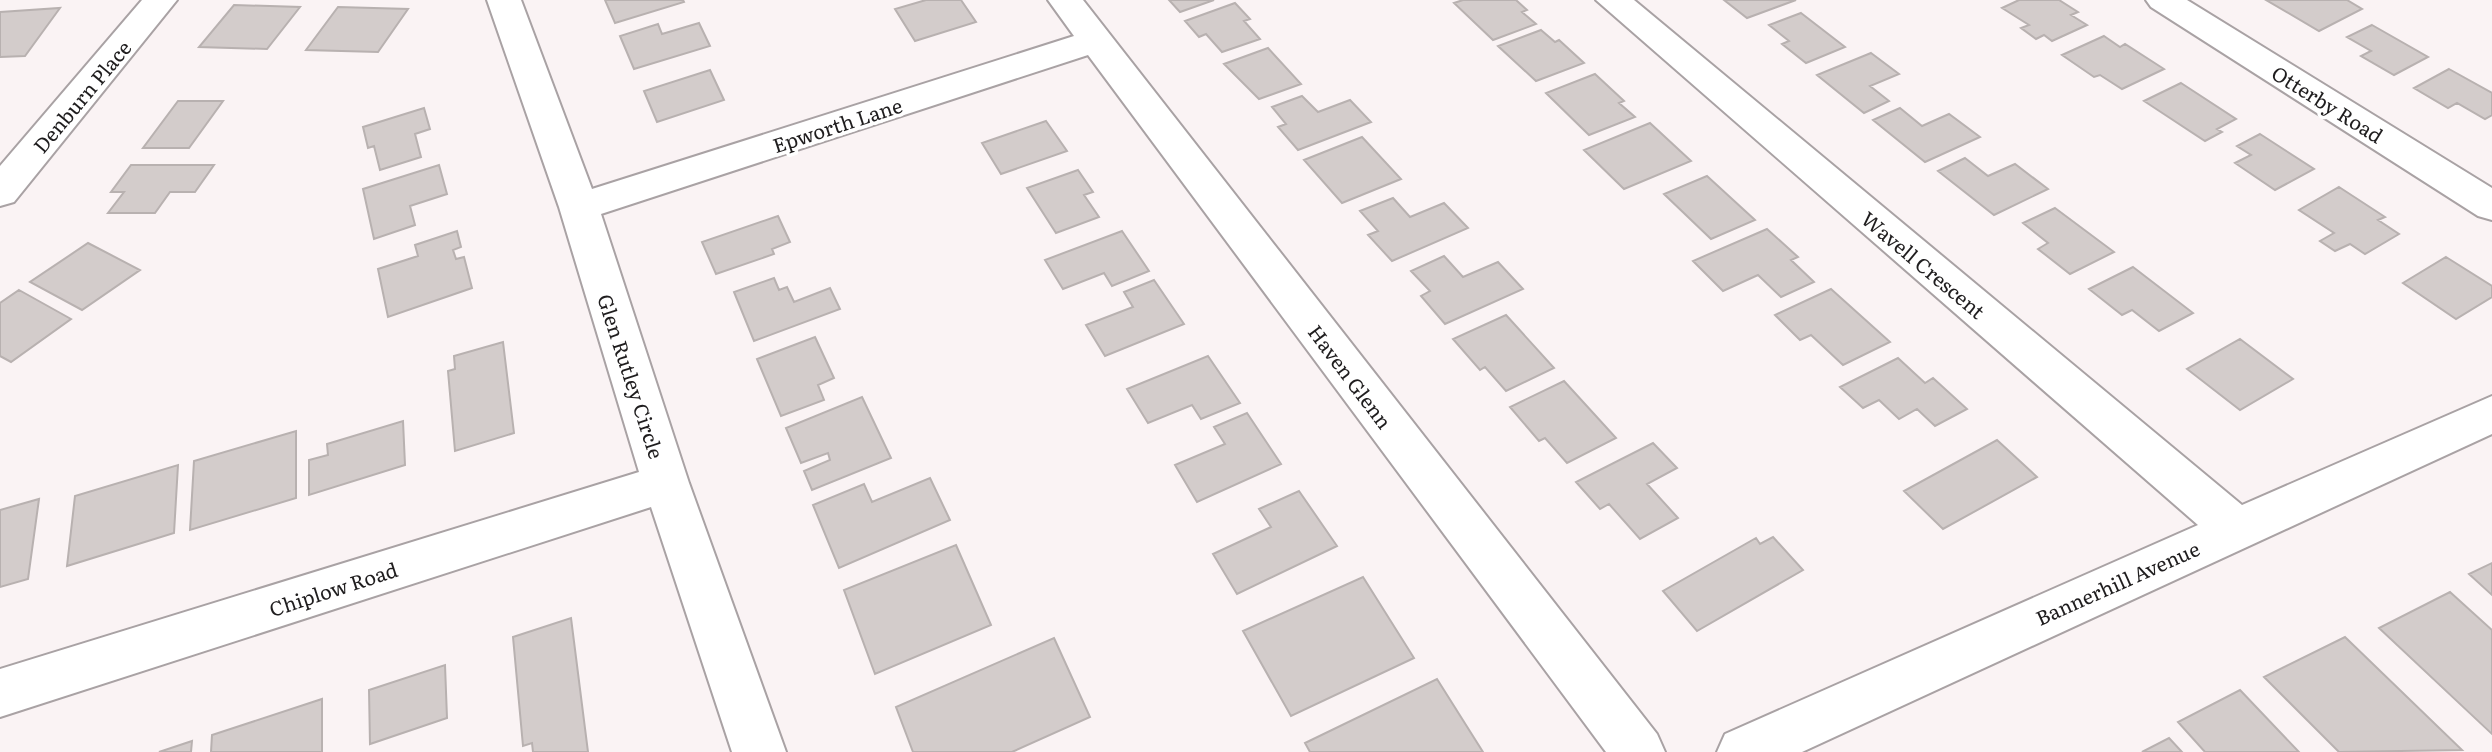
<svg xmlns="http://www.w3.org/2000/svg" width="2492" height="752" viewBox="0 0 2492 752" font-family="Literata,serif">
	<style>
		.building { fill: #d3cccb; stroke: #b8b1b0; stroke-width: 2 }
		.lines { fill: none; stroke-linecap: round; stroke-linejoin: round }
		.street-casing { stroke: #a9a2a4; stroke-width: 4 }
		.street { fill: #fff; fill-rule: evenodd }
		.labels { text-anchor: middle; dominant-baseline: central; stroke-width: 7; stroke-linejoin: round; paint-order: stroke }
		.street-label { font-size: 20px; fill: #1f1d1e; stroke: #fff }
	</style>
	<rect width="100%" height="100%" fill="#faf3f4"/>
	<path class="building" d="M605,0H683L684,2L615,23Z
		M926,0H961L976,22L915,41L895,9Z
		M1169,0H1214L1180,12Z
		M1463,0H1516L1527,10L1522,12L1536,24L1493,40L1454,3Z
		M1724,0H1796L1747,18Z
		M2019,0H2059L2078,12L2071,15L2087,25L2052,41L2044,35L2036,39L2021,28L2029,25L2002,8Z
		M2266,0H2347L2362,9L2319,31Z
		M1235,3L1250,19L1244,21L1260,39L1222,52L1206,34L1199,37L1185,21Z
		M234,5L300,7L267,49L199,47Z
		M338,7L408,9L378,52L306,50Z
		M60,8L25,56L0,57V12Z
		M1801,13L1845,47L1806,63L1782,44L1789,41L1769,25Z
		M699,23L710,46L634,69L620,36L658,24L662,34Z
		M2372,25L2428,57L2394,75L2361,56L2371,51L2347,37Z
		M1541,30L1555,42L1559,40L1584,63L1536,81L1498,46Z
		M2104,36L2120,47L2125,44L2164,69L2122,89L2100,75L2094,77L2062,55Z
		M1268,48L1301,84L1259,99L1224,64Z
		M1871,53L1899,74L1870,86L1889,101L1864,113L1817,75Z
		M2449,69L2492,93V115L2485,119L2457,103L2448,108L2414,88Z
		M710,70L724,100L657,122L644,91Z
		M1595,74L1624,101L1619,103L1635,117L1589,135L1546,93Z
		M2181,83L2236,119L2217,129L2222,132L2205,141L2144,101Z
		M1302,96L1318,112L1350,100L1371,122L1298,150L1278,127L1286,124L1272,107Z
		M178,101H223L189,148H143Z
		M424,108L430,129L415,134L421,157L380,170L374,146L368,148L363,127Z
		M1900,108L1922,126L1949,114L1980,137L1925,162L1873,120Z
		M1046,121L1067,151L1001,174L982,143Z
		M1650,123L1691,161L1624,189L1584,150Z
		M2260,134L2314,169L2275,190L2235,163L2251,155L2237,146Z
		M1362,137L1401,179L1342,203L1304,160Z
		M1965,158L1988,176L2015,164L2048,189L1994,215L1938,171Z
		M131,165H214L195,192H170L155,213H108L124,192H111Z
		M439,165L447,194L410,206L415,225L374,239L363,189Z
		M1078,170L1093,192L1084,195L1099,217L1056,233L1027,188Z
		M1707,176L1755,220L1711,239L1664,194Z
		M2339,187L2385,217L2378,220L2399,234L2365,254L2350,244L2335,251L2320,241L2334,233L2299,210Z
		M1393,198L1410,217L1444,203L1468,228L1392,261L1368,235L1378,231L1360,211Z
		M2055,208L2114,252L2070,274L2038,249L2048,243L2023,223Z
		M778,216L790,242L772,249L774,254L716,274L702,242Z
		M1767,229L1798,257L1791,260L1814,282L1781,297L1758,275L1723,291L1693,261Z
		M457,231L461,247L453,250L456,259L464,257L472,288L388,317L378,269L418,256L415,245Z
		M1122,231L1149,271L1112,286L1104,273L1063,289L1045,260Z
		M88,243L140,270L82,310L30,282Z
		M1444,256L1463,277L1498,262L1523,289L1445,324L1421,296L1430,291L1411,271Z
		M2446,257L2492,286V297L2456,319L2403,283Z
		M2133,267L2193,313L2159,331L2132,310L2122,315L2089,289Z
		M774,278L779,290L787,287L794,302L830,288L840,309L754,341L734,292Z
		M1154,280L1184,324L1105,356L1086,325L1133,307L1124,292Z
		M1831,289L1890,342L1843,365L1811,335L1800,340L1775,315Z
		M19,290L71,319L11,362L0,356V303Z
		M1506,315L1554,368L1506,391L1485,367L1480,370L1453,339Z
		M815,337L834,378L818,385L824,400L781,416L757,359Z
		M2240,339L2293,379L2240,410L2187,369Z
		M503,342L514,433L455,451L448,371L455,369L454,356Z
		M1208,356L1240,403L1201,419L1192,405L1148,423L1127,389Z
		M1898,358L1925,383L1933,378L1967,409L1935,426L1917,409L1899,419L1879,400L1863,408L1840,387Z
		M1564,381L1616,438L1567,463L1545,438L1539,441L1510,407Z
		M862,397L891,458L812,490L804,471L830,460L828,453L801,463L786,428Z
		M1247,413L1281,464L1197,502L1175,465L1225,444L1214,427Z
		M403,421L405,465L309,495V460L328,455L327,444Z
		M296,431V498L190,530L194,461Z
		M1997,440L2037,477L1943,529L1904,491Z
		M1653,443L1677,468L1647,484L1678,518L1640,539L1609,504L1600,509L1576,482Z
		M178,465L174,533L67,566L75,496Z
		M930,478L950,520L839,568L813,505L864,484L872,502Z
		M1299,491L1337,546L1237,594L1213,554L1271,527L1259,509Z
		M39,499L28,579L0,587V510Z
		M1773,537L1803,570L1697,631L1663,591L1756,538L1760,544Z
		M956,545L991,625L875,674L844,590Z
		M2492,563V595L2469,574Z
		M1363,577L1414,658L1291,716L1243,631Z
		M2450,592L2492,630V734L2379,628Z
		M571,618L588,752H533L532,743L523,746L513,637Z
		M2345,637L2462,750L2339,752L2264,677Z
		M1054,638L1090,717L1012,752H913L896,707Z
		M445,665L447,718L370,744L369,690Z
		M1437,679L1483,752H1310L1305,743Z
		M2240,690L2299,752H2205L2178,722Z
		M322,699V752H211L212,735Z
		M2169,738L2182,752H2142Z
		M192,741L191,752H159Z"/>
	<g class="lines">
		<g class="street-casing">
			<path id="street" d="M142,0H177L14,202L0,206V166Z
				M487,0H521L592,189L1074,36L1048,0H1083L1657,734L1665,752H1606L1088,55L601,214L689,483L786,752H732L651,507L0,717V669L639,472L559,207Z
				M1596,0H1634L2242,505L2492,396V434L1802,752H1717L1725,734L2198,525Z
				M2146,0H2187L2492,188V220L2478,216L2151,7Z"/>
		</g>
		<use href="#street" class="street"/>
	</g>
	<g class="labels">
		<g class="street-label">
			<text transform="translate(81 96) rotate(-50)">Denburn Place</text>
			<text transform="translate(2328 103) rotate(32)">Otterby Road</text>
			<text transform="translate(837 124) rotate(-18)">Epworth Lane</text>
			<text transform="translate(1924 264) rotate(40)">Wavell Crescent</text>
			<text transform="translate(632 376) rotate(72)">Glen Rutley Circle</text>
			<text transform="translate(1351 376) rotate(53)">Haven Glenn</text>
			<text transform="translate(2117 582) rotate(-24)">Bannerhill Avenue</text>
			<text transform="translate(333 588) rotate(-18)">Chiplow Road</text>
		</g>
	</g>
</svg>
